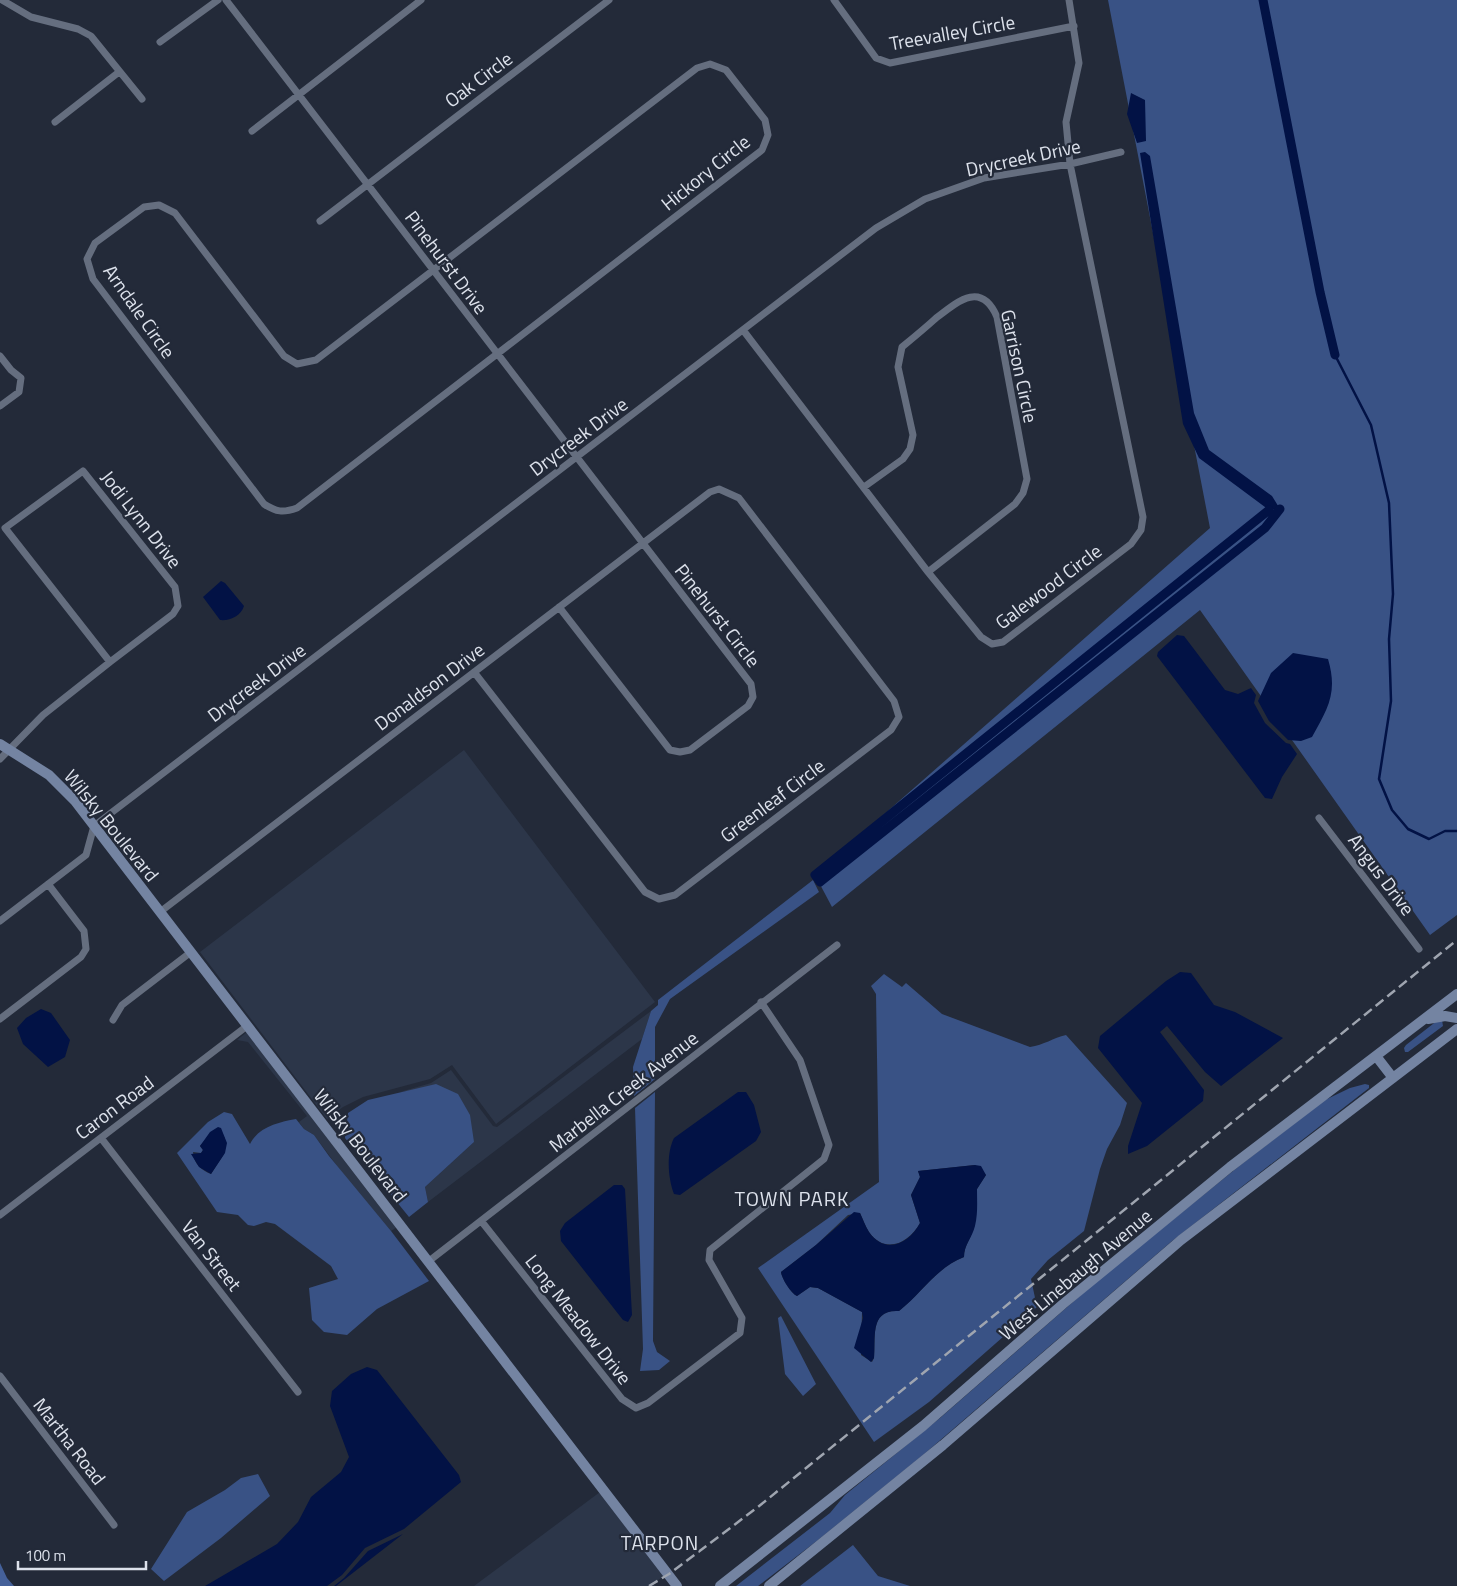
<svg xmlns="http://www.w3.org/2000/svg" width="1457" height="1586" viewBox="0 0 1457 1586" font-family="'Titillium Web',sans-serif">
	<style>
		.built { fill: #2c3649 }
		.green { fill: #395285; fill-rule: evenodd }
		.forest { fill: #45619a }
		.water { fill: #021245 }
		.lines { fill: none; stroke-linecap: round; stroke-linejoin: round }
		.stream { stroke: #021245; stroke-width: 2.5 }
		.canal { stroke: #021245; stroke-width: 9 }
		.minor { stroke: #656e7f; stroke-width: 7 }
		.secondary { stroke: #7484a2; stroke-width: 10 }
		.rail { stroke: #9fa5b0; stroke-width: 2.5; stroke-dasharray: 10 5; stroke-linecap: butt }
		.labels { text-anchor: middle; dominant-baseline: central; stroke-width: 4.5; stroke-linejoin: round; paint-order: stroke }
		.street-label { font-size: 19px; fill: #dde2ec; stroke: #232a39 }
		.neighbourhood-label { font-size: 20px; letter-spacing: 1px; fill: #dde2ec; stroke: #232a39 }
	</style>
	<rect width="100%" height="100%" fill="#232a39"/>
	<path class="built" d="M464,750L655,1002L496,1124L452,1065L430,1079L363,1097L343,1107L327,1119L200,952Z
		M651,1011L642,1039L428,1202L425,1187L474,1142L407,1091L400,1092L431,1083L451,1070L493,1126L497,1127Z
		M247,1032L397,1227L391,1231L349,1182L314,1135L304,1129L299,1122L307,1116L248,1042L237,1040Z
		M600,1492L665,1576L653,1583L655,1586H474Z"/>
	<path class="green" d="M1108,0H1457V915L1430,935L1200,610L832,907L815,875L1210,528Z
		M813,880L819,892L670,999L655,1027V1079L634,1096L633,1067L651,1011L658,1005V1000Z
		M884,974L902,987L906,983L942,1014L1030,1047C1044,1045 1053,1038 1066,1035L1127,1103L1120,1125L1107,1149L1100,1169L1084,1231L1048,1260L1031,1279L1037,1307L929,1402L874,1442L758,1268L879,1182L876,994L871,986ZM975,1165L986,1175L977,1189C977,1205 977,1214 973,1230C970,1240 964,1246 964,1257C936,1268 922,1293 899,1311C869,1309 876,1338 874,1358L872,1362L861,1355L862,1312L818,1288L810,1287L797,1296C791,1293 782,1279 781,1272L816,1245L848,1215L860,1213C863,1219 865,1226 869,1232C885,1255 909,1243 920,1223L911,1195L920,1177L918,1171Z
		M1438,1020H1442L1443,1026L1408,1052H1405L1404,1048L1406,1045Z
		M436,1084L458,1094L470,1115L474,1142L425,1187L428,1202L409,1217L345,1138L348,1113L368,1100Z
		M1365,1084L1369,1085V1088L1172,1241L923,1455L818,1540L758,1586H736L830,1513L845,1495L940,1418L1097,1281L1238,1167L1325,1100L1350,1088Z
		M655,1092L653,1341L657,1352L670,1361L659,1370L640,1371L643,1349L635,1108Z
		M224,1112L232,1114L250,1144C258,1127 279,1122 296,1119L304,1129L314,1135L329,1156L391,1231L429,1281L377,1309L347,1335L324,1332L312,1320L309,1288L338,1279L331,1266L275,1224L266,1222L254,1226L248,1225L238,1215L217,1212L177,1153L208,1122ZM210,1134L222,1135L225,1138L224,1154L211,1174C201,1170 194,1164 193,1152L201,1153L203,1150L200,1146Z
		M781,1316L816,1384L803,1396L785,1374L778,1318Z
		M258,1474L270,1496L221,1538L164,1581L151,1569L187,1512L225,1490L241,1478Z
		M853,1545L878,1576L910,1586H800Z"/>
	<path class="forest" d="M0,1563L7,1578L14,1586H0Z"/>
	<path class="water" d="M1131,93L1145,100L1146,141L1137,143L1127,114Z
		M1145,152L1150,156L1194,413L1209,450L1272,496L1280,509L1269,510L1199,458L1183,424L1140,153Z
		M221,581L225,583L244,606C241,616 230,621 220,620L203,597Z
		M1177,635L1184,636L1225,690L1238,694L1251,688L1256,695L1254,703L1265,723L1286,743L1290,744L1297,754L1282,777L1272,799L1265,798L1157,656L1158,652Z
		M1293,653L1328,659C1338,693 1328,708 1312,737L1301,741L1288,740L1269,721L1258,701L1271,673Z
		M1180,972L1191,973L1214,1005L1235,1012L1283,1038L1221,1086L1205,1072L1167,1026L1160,1032L1204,1090L1203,1101L1147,1146L1128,1154V1146L1142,1103L1098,1048L1100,1036L1166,981Z
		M41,1009L51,1013L70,1040L65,1057L48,1067L23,1044L17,1028L26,1018Z
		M738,1092H746L754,1105L761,1132L756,1141L680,1195L674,1194C668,1178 666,1154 674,1138Z
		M218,1127L221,1128L227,1143L225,1153L211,1174L199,1167L191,1154L201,1153L203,1150L200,1146L210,1132Z
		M975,1165L981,1166L986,1175L977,1189C977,1202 978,1213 975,1226C972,1238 964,1245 964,1257C936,1268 922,1293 899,1311C869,1309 876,1338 874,1358L871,1362L854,1348L863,1318L862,1312L818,1288L810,1287L797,1296C791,1293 782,1279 781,1272L816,1245L854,1212L860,1213C863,1219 865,1226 869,1232C885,1255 909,1244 920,1223L911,1195L920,1177L918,1171Z
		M614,1185H622L625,1189L632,1315L628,1322L623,1320L561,1241L560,1231L565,1223Z
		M367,1367L377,1370L459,1475L461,1482L404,1529L365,1548L342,1575L327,1586H205L277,1544L298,1522L311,1497L341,1472L349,1457L330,1406L332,1391L351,1374Z
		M403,1534L336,1586H334L344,1578L368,1551Z"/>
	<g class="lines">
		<path class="stream" d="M1335,355L1371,425L1389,503L1393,594L1389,639L1391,701L1379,779L1392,810L1408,829L1429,839L1445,831H1457"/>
		<path class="canal" d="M1263,0L1320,292L1335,355
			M1269,510L815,875L820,882L1265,528L1280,509"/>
		<path class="minor" d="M2,0L31,17L78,29L91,36L142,99
			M226,0L751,684L753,697L748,706L690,750L680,752L670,750L559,607
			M834,0L876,58L890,63L1074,26
			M160,42L218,0
			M710,64L726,70L765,120L768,135L762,150L297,508C283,513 276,512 264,504L93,279L87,259L95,243L144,207L159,205L175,213L284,356L297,364L316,360L697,68Z
			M55,122L119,72
			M252,131L421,0
			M320,221L609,0
			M743,330L928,572L981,637L992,644L1003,642L1131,544L1141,530L1143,517L1070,164L1066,122L1079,63L1069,0
			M0,356L11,370L21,378L19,392L0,406
			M83,471L175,587L178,606L173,614L110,662L5,528Z
			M864,487L903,459L910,449L913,435L898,367L902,347C913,338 924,329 935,319C957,302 981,280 997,317L1027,479L1023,493L1015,504L928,572
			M0,759L43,715L110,662
			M1319,818L1419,949
			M160,912L710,492L719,489L739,498L894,701L899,717L891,730L675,895L659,899L645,892L474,672
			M0,921L86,855L94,826L876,228L925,199L984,178L1070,164L1121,152
			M0,1019L81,957L86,949L84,931L48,884
			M113,1020L122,1005L191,952
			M101,1138L298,1392
			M0,1215L247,1026
			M482,1222L622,1399L636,1408L648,1403L740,1333L742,1318L709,1260L710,1250L824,1159L829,1145L800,1060L761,1002
			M429,1261L837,945
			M0,1376L114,1525"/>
		<path class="secondary" d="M0,744L49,775L75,801L677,1586
			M1428,1019L1445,1016L1457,1018
			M1376,1056L1393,1078
			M720,1586L923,1426L1063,1304L1230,1167L1457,994
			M769,1586L943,1445L1181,1240L1457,1029"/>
		<path class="rail" d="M649,1586L669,1574L758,1507L1457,940"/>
	</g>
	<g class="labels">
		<g class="street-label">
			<text transform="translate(952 32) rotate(-10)">Treevalley Circle</text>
			<text transform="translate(478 79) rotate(-37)">Oak Circle</text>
			<text transform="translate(1023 157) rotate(-12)">Drycreek Drive</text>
			<text transform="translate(705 172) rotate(-39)">Hickory Circle</text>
			<text transform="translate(447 262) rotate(53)">Pinehurst Drive</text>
			<text transform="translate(140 311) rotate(55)">Arndale Circle</text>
			<text transform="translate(1020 366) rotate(78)">Garrison Circle</text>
			<text transform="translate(578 436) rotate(-37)">Drycreek Drive</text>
			<text transform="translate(142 519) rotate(52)">Jodi Lynn Drive</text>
			<text transform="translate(1048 586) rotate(-37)">Galewood Circle</text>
			<text transform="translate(718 615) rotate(52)">Pinehurst Circle</text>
			<text transform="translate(256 682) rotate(-37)">Drycreek Drive</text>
			<text transform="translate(429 686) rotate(-37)">Donaldson Drive</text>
			<text transform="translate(772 800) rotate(-37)">Greenleaf Circle</text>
			<text transform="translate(112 825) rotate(51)">Wilsky Boulevard</text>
			<text transform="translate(1382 874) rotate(53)">Angus Drive</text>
			<text transform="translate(623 1091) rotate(-38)">Marbella Creek Avenue</text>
			<text transform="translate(114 1107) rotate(-37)">Caron Road</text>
			<text transform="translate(361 1145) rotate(52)">Wilsky Boulevard</text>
			<text transform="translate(212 1255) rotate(52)">Van Street</text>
			<text transform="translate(1075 1274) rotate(-40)">West Linebaugh Avenue</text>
			<text transform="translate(579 1319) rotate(52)">Long Meadow Drive</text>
			<text transform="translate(70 1441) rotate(52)">Martha Road</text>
		</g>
		<g class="neighbourhood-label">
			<text x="792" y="1198">TOWN PARK</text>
			<text x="660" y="1542">TARPON</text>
		</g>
	</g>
	<path d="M18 1561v8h128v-8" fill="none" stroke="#dde2ec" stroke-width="2.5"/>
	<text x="25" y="1561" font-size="15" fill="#dde2ec" stroke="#232a39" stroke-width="4" paint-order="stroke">100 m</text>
</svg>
